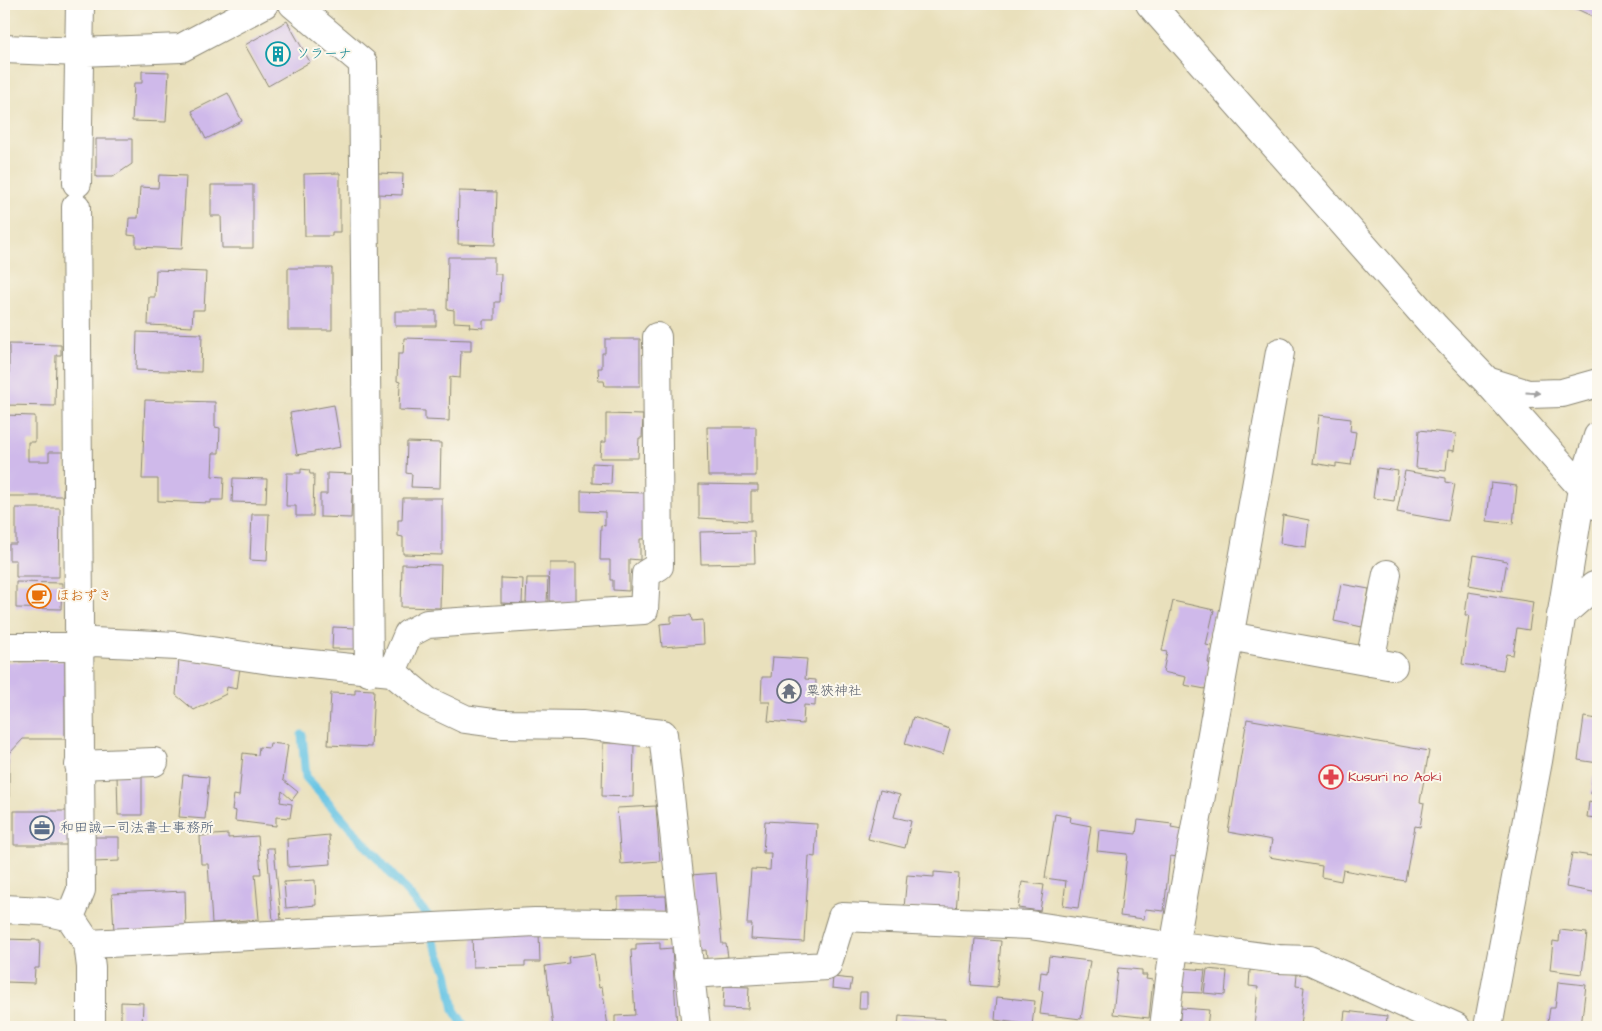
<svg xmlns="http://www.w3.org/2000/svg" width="1602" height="1031" viewBox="0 0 1602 1031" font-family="'Architects Daughter','Klee One',sans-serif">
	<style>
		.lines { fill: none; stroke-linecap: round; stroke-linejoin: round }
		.stream { stroke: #66c4e4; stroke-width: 9 }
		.building { fill: #cfb9ea }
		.minor-casing { stroke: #8a8674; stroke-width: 30 }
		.minor { stroke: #fff; stroke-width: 28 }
		.oneway { fill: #a0a0a0 }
		.labels { text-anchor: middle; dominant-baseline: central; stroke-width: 4; stroke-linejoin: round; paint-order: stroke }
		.culture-label { font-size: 14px; fill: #0d838f; stroke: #fbf7ec; text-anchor: start }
		.food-label { font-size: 14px; fill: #c56008; stroke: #fbf7ec; text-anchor: start }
		.worship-label { font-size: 14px; fill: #5b616d; stroke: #fbf7ec; text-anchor: start }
		.health-label { font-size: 14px; fill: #be3a42; stroke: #fbf7ec; text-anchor: start }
		.service-label { font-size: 14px; fill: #4e5e75; stroke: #fbf7ec; text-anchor: start }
	</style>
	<rect width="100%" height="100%" fill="#fbf7ec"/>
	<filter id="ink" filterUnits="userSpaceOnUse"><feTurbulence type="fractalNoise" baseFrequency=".02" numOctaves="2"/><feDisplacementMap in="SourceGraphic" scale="10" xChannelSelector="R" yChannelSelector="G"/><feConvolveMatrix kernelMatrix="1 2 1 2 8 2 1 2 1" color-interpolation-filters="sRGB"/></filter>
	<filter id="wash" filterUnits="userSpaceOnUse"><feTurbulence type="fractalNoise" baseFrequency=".0096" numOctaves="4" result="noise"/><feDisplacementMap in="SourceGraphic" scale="20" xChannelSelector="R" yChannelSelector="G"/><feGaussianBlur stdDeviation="1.12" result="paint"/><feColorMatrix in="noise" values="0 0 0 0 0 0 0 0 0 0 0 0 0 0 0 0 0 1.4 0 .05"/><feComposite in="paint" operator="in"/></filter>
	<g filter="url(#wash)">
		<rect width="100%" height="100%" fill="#e9e0bc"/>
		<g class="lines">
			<path class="stream" d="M302,735L306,777L429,917
				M432,939L447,972L454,1010L465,1027"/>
		</g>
		<g id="blocks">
			<path class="building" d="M1566,4H1598V19Z
				M287,21L310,62L268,86L245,45Z
				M142,71L169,72L166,122L132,121L134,83H142Z
				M228,93L242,121L206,139L192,111Z
				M96,139H132V164L113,177H96Z
				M340,173V232H332V236H305L304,174Z
				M378,173L403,174L402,195L377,194Z
				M159,175L186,176L182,249L136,247V236L128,235L129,218H138L140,187L158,188Z
				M211,185H253V248H222L221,216H211Z
				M459,191L497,192L495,245L458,244Z
				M448,257H494V274H501L500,302H495V320H483V328L469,327L470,323L454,322V310L447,309Z
				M288,268H332V330H288Z
				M156,270L206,272L204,310H193L192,327L148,325L149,297H155Z
				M395,311H436V326H395Z
				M137,332L202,334L201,372L136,370Z
				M404,338L471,340V351H461L460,378L450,377L449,421L425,420V411L399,410L400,382L397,381L398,354H403Z
				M605,339H640V386H605L604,381H599L598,368H602V353H605Z
				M9,344L61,345V355H56L55,406L4,405V375H9Z
				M145,400L215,402V427L220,428L219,453H213L212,476L224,477L223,500H211V503L158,501V479H142Z
				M334,405L341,447L297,455L290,413Z
				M606,414L643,415L642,438H639L638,458H600L601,442H606Z
				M4,415L35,416V442H28V461H49V452H64L63,496H4Z
				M1319,415L1351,419L1350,431L1356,432L1351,465L1336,463V467L1313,463Z
				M707,427H756V476H708Z
				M1419,430L1456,434L1454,451L1448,450L1446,471L1416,468Z
				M407,442L441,443L440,488L411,487L412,474L406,473Z
				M592,463L612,464L611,484L592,483Z
				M1377,468L1398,471L1394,501L1373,498Z
				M301,469L309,470L310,474H314L313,516H296V506H286L287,473H301Z
				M1405,471L1446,478V482L1455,484L1448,521L1397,512Z
				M327,473L353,474L351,518L320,517V494H327Z
				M233,478L267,479L266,503L232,502Z
				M1491,483L1517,486L1513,524L1487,521Z
				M699,484L758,485V491H751V521L699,518Z
				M581,491L646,493L645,539H640V560L629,559V591L613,590V580H610V560H600L601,525L605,526V512L581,511Z
				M403,498H442V555L403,554V537L398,536V520H402Z
				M16,508H60L59,577H16V560H9V544H16Z
				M252,514H269L267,561L250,560Z
				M1283,515L1309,520L1306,547L1280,543Z
				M754,531L755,563L701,564L700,532Z
				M1474,555L1507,561L1502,591L1469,585Z
				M550,563H576V602L549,601Z
				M402,564L441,565L440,608L401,607Z
				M501,578L523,579L522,604L501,603Z
				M527,578H548L547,603H526Z
				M16,582L62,583L61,609L16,608Z
				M1341,584L1369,589L1362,627L1334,621Z
				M1468,592L1533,602L1529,630L1517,628L1513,655L1506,654L1503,670L1462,664L1469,615H1465Z
				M1173,601L1214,610L1206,645L1211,646L1208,663L1211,664L1205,689L1184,685L1186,677L1163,672L1167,652L1162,651Z
				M691,615L692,621L703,620L704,644L662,647L660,624L671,623V616Z
				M333,627L356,628L355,649H332Z
				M773,657L807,659L805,679L816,680L815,706L804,705L803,724L768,721L770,702H761L762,677H771Z
				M179,659L240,667L237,689L227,687L226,694L194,710L176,695Z
				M65,661V739H23L9,754V797H4V662Z
				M355,689L374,690L371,747L328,745L331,693L355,694Z
				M913,717L950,729L943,755L905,744Z
				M1584,717L1598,719V763L1578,760Z
				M1247,719L1429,751L1420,802L1424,803L1420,827L1415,826L1405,881L1343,870L1341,881L1321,877L1322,866L1269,857L1272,840L1228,832Z
				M270,743L288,745L283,780L298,792L292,800L282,791L280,802L292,804L290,818L276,817V826L235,821L236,811L232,810L234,795L239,796L243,753L258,755L259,747L269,748Z
				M603,743H634L633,797L602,796Z
				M117,775H142V815H118Z
				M183,775L209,777L205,819L179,817Z
				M1593,777H1598V818L1587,817L1589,802L1593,803L1594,794H1591Z
				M880,790L900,795L894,817L911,821L905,848L868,839Z
				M656,806L660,861L621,864L617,808Z
				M14,811H70L69,845H14Z
				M4,812H7L6,862H4Z
				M1055,814L1071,817L1070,822L1091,826L1078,908L1063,906L1066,881L1045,878Z
				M1138,820L1172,824L1171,827L1182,829L1179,857L1170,856L1164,911L1145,909L1144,919L1120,916L1127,854L1097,851L1099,830L1136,834Z
				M765,821L817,824L815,857L809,856L804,942L751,939L752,924H747L751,869L770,870L771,853H763Z
				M228,834V838L258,836L261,874H255L259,919L212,923L208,864H201L200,836Z
				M329,835L331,864L288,867L287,839Z
				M94,837H119V861L94,862Z
				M267,848H274L281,920L273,921Z
				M1572,853L1598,857V893L1566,887Z
				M934,872L959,874L956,912L904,908L907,875L934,877Z
				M716,873L722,944H726L728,957L707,959L706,950L698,951L691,875Z
				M315,880L316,905L286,908L284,882Z
				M1022,882L1044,885L1040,911L1018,908Z
				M185,891L186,929L114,932L112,894Z
				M666,896L667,912L618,913V897Z
				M1560,930L1587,933L1582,974L1550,970L1553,941L1559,942Z
				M539,932L540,962H525V966L473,967L472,933Z
				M4,939L40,940L39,968H35L34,983L6,982Z
				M975,939L1001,941L997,987L971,985Z
				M660,943V949L672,948L677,1027H615V1016L635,1015L631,950H636V944Z
				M594,954L599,988L602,987L608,1026L553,1027L545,966L569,963L568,957Z
				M1049,956L1090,961L1081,1019L1040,1014L1043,991L1039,990L1041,972L1047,973Z
				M1118,968L1142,970V975H1147L1146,979L1153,980L1149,1018L1113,1014Z
				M1184,968L1205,970L1202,993L1182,992Z
				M1207,969L1227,971L1225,995L1204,993Z
				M1250,970L1297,974L1296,986L1304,987L1300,1027H1254L1258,987L1249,986Z
				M833,977L852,979L850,990L832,988Z
				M1558,982L1586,985L1581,1027L1552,1025V1022L1548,1021L1550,1008H1555Z
				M724,986L749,987L748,1009L723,1008Z
				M860,992H867V1009H859Z
				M997,997L1035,1001L1032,1025L995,1020Z
				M121,1002L143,1003L142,1027H121Z
				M1181,1008L1209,1010L1207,1027H1179Z
				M1345,1011L1387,1016L1386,1027H1343Z
				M899,1016L945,1019V1027H898Z"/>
		</g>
	</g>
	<g filter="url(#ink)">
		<use href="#blocks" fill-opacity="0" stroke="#8a8674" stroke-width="1"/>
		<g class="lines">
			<g class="minor-casing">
				<path id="minor" d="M293,4L363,63L369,672
					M1150,4L1435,327L1486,380L1598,506
					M4,49L80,52L181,48L264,4
					M77,183L80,4
					M1487,381L1528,394L1562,393L1598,383
					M1561,615L1594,586L1598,585
					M1229,636L1393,666
					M4,647H79L93,642L178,646L270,660L392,672L427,701L465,719L502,724L582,725L663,734L696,1027
					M1370,662L1387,574
					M392,672L408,634L427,624L644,610L646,574L659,566L657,337
					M79,765L154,762
					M4,909L44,911L70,917L88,944L91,967V1027
					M70,917L81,890L76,207
					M88,944L535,922L683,924
					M689,974L827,966L842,917L1030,925L1174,947H1187L1278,959L1309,960L1456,1027
					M1164,1027L1174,947L1280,352
					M1488,1027L1538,761L1582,488L1598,436"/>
			</g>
			<use href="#minor" class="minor"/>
		</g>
		<defs><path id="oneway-solid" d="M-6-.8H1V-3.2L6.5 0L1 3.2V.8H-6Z" transform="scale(1.25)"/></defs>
		<use class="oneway" href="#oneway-solid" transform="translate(1533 393) rotate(3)"/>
	</g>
	<defs>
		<g id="building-ring" transform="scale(1.25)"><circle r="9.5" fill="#fbf7ec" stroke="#0f9aa8" stroke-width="1.5"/><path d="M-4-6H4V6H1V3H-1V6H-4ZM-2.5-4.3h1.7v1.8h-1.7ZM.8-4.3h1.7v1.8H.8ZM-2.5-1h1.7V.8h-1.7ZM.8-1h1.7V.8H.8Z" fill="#0f9aa8"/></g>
		<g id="cafe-ring" transform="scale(1.25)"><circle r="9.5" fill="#fbf7ec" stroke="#e8710a" stroke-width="1.5"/><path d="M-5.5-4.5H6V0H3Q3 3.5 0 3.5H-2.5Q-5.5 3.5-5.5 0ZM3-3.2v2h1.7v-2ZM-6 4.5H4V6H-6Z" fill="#e8710a"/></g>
		<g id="temple-ring" transform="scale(1.25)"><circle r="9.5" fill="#fbf7ec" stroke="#6b7280" stroke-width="1.5"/><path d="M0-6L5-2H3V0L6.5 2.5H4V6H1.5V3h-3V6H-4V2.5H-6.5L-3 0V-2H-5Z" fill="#6b7280"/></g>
		<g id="pharmacy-ring" transform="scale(1.25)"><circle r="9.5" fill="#fbf7ec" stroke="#e0444e" stroke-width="1.5"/><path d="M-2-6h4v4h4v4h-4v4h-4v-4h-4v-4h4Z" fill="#e0444e"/></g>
		<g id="office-ring" transform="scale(1.25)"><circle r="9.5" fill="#fbf7ec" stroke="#5c6f8a" stroke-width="1.5"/><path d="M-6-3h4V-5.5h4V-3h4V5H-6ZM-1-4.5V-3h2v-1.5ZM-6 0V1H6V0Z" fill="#5c6f8a"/></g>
	</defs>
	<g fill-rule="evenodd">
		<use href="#building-ring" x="278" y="54"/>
		<use href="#cafe-ring" x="39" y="596"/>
		<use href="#temple-ring" x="789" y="691"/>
		<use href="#pharmacy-ring" x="1331" y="777"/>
		<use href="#office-ring" x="42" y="828"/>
	</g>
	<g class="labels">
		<g class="culture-label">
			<text x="296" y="54">ソラーナ</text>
		</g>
		<g class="food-label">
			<text x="56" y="596">ほおずき</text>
		</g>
		<g class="worship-label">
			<text x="806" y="691">粟狹神社</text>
		</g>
		<g class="health-label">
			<text x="1348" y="777">Kusuri no Aoki</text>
		</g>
		<g class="service-label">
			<text x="60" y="828">和田誠一司法書士事務所</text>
		</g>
	</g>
	<rect width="1602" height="1031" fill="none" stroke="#fbf7ec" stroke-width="20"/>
</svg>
